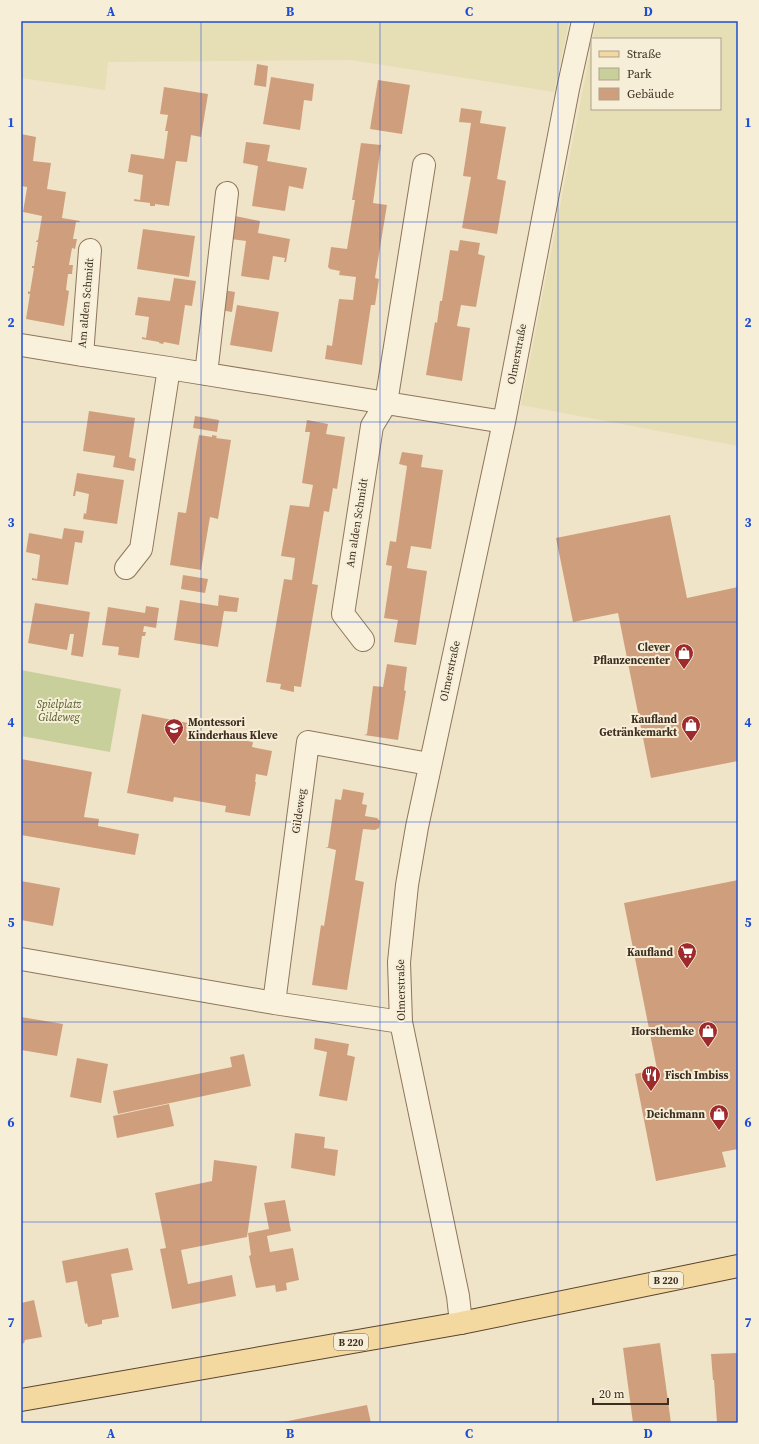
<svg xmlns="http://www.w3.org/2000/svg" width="759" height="1444" viewBox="0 0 759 1444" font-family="'Source Serif 4',serif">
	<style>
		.farmland { fill: #e6deb5 }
		.green { fill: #c9cf9b }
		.building { fill: #cf9f7d }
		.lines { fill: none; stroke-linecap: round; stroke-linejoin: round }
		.minor-casing { stroke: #8d765c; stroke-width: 24 }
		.major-casing { stroke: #5b4430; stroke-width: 24 }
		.minor { stroke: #faf1dc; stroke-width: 22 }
		.major { stroke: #f3d9a0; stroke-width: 22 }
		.grid { fill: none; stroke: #1d4ed8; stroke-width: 1; stroke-opacity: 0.55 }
		.labels { text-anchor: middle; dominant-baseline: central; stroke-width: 4; stroke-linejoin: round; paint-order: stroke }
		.shield { fill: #f7eed8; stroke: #756857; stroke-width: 1 }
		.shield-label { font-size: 10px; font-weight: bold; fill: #3d2e20 }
		.street-label { font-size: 11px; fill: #3d2e20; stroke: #f7eed8 }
		.poi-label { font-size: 11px; font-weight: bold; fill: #3d2e20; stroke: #f7eed8; text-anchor: end }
		.park-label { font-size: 11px; font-style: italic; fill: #4d5a26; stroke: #f7eed8 }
		.neatline { fill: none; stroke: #1d4ed8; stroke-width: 1.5 }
		.grid-label { font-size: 13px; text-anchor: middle; font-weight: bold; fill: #1d4ed8 }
	</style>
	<rect width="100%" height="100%" fill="#f0e4c8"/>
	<path class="farmland" d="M21,21H569L554,92L351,60L108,62L105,90L21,78Z
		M596,21H738V446L521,405L592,43V109H720V39H593Z"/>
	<path class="green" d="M21,670L121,689L110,752L21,736Z"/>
	<path class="building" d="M257,64L268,66L266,87L254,85Z
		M271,77L314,84L312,101L304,100L300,130L263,124Z
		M378,80L410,85L402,134L370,129Z
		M164,87L208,94L201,137L191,135L187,162L176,161L169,206L155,204V206H150V203L134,201V199L140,200L143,175L128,172L131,154L164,159L168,131H165L168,115L160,114Z
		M461,108L482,111L480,123L506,127L497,179L506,181L497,234L462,228L471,177L463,176L471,123L459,122Z
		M21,134L36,137L33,161L51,163L47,189L66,192L62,218L80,221L79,222H76L73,239H77L75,249L72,248L69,265H73L72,274H68L66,290L69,291L64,326L26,319L30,294H28V291L30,292L34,268H32V266H34L38,242H36V241L38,240L42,216L23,212L27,188V187L21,186Z
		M246,142L270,145L267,161L307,168L303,189L289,186L285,211L252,206L258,166L243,163Z
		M361,143L381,145L373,203L387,205L375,278L379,279L375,305H371L362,365L325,359L327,345L332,346L339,299L353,300L356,277L339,275L340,271L330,269L328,267L331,247L347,249L355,200H352Z
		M235,216L260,221L258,233L290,239L286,262H284L285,258L273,256L269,280L241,276L246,241L231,239Z
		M143,229L195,236L189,277L137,269Z
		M460,240L480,243L478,254L485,256L476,307L461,305L457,326L470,328L462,381L426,375L435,322L437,323L440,301H442L450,250L458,251Z
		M174,278L196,281L192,306L185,305L179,345L164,342L163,344L159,343V342L142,339V337L146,338L149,317L135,315L138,297L170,301Z
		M223,290L235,292L232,312L220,310Z
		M237,305L279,312L272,352L230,345Z
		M89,411L135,418L129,457L136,459L134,471L113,467L115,456L83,451Z
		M195,416L219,420L217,432L193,428Z
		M307,420L328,424L326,434L345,437L337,489L333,488L329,512L324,511L312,584L318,585L301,687L294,686V692L280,689L281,684L266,682L284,579L292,580L295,558L281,556L290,505L309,507L313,485L302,483L310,432H305Z
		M199,435L212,437V435L217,436L216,438L231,440L218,519L210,517L201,570L170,565L178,512L186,513Z
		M402,452L423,455L421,467L443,470L431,549L411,546L407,568L427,571L416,645L394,642L398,620L384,618L392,566L386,565L390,541L396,542L407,466L399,464Z
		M77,473L124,480L117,524L83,519L84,513L86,514L89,494L76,491L75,496H73Z
		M670,515L687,598L738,587V761L651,778L618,613L573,622L556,538Z
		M64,528L84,531L82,543L75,542L68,585L32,580V578L37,579L40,555L26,552L29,533L62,539Z
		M183,575L208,579L205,593L181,589Z
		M219,595L239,598L237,612L224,611L218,647L174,640L180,600L218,606Z
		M35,603L90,612L83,657L71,655L74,634H70L67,650L28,643Z
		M146,606L159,608L156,628L144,626L143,632H146L145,636H142L139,658L118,655L119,647L102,645L108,607L145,613Z
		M387,664L407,667L404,690L406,691L398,740L364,735L367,734L373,686L383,687Z
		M142,714L188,723L186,730L253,742L252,747L272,751L267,776L256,774L255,782H256L250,816L225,812L226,806L174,797L173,802L127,793Z
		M21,759L92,772L84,817L99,819L98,826L139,834L135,855L21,835Z
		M343,789L364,793L362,804L367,805L365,816L377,818L380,821L379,828L375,830L363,829L355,880L364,882L347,990L312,985L321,925L324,926L336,850L325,847H328L335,799L341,800Z
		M738,880V1149L722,1152L726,1167L656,1181L635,1074L657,1069L624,903Z
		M21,881L60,888L53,926L21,920Z
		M21,1017L63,1024L57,1056L21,1050Z
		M315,1038L349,1044L347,1055L355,1057L347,1101L319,1096L327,1052L314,1049Z
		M244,1054L251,1086L118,1114L113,1091L232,1067L230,1057Z
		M77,1058L108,1064L101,1103L70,1097Z
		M169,1104L174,1126L117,1138L113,1116Z
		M295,1133L325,1137L324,1148L338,1150L335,1176L291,1168Z
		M214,1160L257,1166L247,1237L181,1250L188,1284L232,1275L236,1296L172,1309L160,1249L166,1248L155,1193L212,1181Z
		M285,1200L291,1231L267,1236L270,1252L293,1248L299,1280L286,1283L287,1290L276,1292L275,1285L256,1288L249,1256L251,1255L248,1233L269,1229L264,1203Z
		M128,1248L133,1270L111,1274L119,1317L102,1320V1324L88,1327L87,1323L85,1324L77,1281L66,1283L62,1261Z
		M34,1300L42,1337L25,1340L24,1343L21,1344V1303Z
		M660,1343L671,1423H633L623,1348Z
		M738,1353V1423H717L714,1380H713L711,1354Z
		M367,1405L371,1423H284L283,1422Z"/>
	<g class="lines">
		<g class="minor-casing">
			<path id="minor" d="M21,345L82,355L169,368L504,422
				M82,355L90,250
				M206,374L227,193
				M126,568L141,549L169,368
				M363,640L343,614L372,426L386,403L424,165
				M21,959L274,1003L401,1022
				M274,1003L308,742L429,764
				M461,1323L458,1296L401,1022L399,962L407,885L417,827L504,422L568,89L583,21"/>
		</g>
		<g class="major-casing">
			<path id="major" d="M21,1400L461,1323L738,1266"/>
		</g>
		<use href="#minor" class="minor"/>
		<use href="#major" class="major"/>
	</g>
	<path class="grid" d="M201,21V1423M380,21V1423M558,21V1423M21,222H738M21,422H738M21,622H738M21,822H738M21,1022H738M21,1222H738"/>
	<defs>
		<g id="shop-pin" transform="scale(1)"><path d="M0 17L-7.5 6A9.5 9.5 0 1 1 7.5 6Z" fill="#9e2a2b" stroke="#f7eed8"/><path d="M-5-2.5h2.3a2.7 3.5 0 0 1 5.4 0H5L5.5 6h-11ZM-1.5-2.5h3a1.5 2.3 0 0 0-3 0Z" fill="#fff"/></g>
		<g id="school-pin" transform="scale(1)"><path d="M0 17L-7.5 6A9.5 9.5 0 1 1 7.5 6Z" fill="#9e2a2b" stroke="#f7eed8"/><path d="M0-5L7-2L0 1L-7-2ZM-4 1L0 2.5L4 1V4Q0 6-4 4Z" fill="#fff"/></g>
		<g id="supermarket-pin" transform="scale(1)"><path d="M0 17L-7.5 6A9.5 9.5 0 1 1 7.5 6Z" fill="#9e2a2b" stroke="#f7eed8"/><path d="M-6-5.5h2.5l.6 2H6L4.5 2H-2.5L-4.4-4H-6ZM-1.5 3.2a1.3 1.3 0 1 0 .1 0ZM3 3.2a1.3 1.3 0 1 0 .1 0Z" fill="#fff"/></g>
		<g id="restaurant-pin" transform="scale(1)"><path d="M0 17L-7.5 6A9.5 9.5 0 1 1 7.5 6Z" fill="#9e2a2b" stroke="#f7eed8"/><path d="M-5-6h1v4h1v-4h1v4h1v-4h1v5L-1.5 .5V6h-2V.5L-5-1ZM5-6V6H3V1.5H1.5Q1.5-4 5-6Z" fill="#fff"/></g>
	</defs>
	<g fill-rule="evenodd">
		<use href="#shop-pin" x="684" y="653"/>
		<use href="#shop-pin" x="691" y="725"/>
		<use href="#school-pin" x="174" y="728"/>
		<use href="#supermarket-pin" x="687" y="952"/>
		<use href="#shop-pin" x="708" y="1031"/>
		<use href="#restaurant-pin" x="651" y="1075"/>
		<use href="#shop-pin" x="719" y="1114"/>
	</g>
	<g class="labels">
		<g class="shield">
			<rect x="649" y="1272" width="34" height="16" rx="3"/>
			<rect x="334" y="1334" width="34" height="16" rx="3"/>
		</g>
		<g class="shield-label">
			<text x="666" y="1280">B 220</text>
			<text x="351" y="1342">B 220</text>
		</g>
		<g class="street-label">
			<text transform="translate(86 303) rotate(-85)">Am alden Schmidt</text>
			<text transform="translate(517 354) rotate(-79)">Olmerstraße</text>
			<text transform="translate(357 523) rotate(-81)">Am alden Schmidt</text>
			<text transform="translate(450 671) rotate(-78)">Olmerstraße</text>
			<text transform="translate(299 811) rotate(-82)">Gildeweg</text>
			<text transform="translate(401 990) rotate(-91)">Olmerstraße</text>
		</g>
		<g class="poi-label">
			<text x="670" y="647">Clever<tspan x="670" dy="13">Pflanzencenter</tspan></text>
			<text x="677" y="719">Kaufland<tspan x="677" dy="13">Getränkemarkt</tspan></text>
			<text x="188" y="722" text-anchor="start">Montessori<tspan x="188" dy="13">Kinderhaus Kleve</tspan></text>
			<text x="673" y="952">Kaufland</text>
			<text x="694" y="1031">Horsthemke</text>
			<text x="665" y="1075" text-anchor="start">Fisch Imbiss</text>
			<text x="705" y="1114">Deichmann</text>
		</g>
		<g class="park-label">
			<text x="59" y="704">Spielplatz<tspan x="59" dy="13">Gildeweg</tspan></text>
		</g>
	</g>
	<rect width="759" height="1444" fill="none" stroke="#f7eed8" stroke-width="44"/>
	<rect x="591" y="38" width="130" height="72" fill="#f7eed8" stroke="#ada18e"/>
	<rect x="599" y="51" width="20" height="6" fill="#f3d9a0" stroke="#ada18e"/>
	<text x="627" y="58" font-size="12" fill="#3d2e20">Straße</text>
	<rect x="599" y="68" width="20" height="12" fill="#c9cf9b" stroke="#ada18e"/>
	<text x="627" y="78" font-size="12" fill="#3d2e20">Park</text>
	<rect x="599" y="88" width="20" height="12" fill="#cf9f7d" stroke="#ada18e"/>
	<text x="627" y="98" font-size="12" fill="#3d2e20">Gebäude</text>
	<path d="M593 1398v6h75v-6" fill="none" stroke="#3d2e20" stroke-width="2"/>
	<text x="599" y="1398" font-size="12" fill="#3d2e20" stroke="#f7eed8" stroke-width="3" paint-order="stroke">20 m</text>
	<rect x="22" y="22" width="715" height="1400" class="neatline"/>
	<g class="grid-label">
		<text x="111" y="16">A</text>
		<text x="290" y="16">B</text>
		<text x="469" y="16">C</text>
		<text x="648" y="16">D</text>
		<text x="11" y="127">1</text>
		<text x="748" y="127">1</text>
		<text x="11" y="327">2</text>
		<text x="748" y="327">2</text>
		<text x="11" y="527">3</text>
		<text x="748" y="527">3</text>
		<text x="11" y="727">4</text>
		<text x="748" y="727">4</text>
		<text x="11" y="927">5</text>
		<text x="748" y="927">5</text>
		<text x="11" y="1127">6</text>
		<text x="748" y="1127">6</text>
		<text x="11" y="1327">7</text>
		<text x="748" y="1327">7</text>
		<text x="111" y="1438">A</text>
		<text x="290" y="1438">B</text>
		<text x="469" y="1438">C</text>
		<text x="648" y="1438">D</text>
	</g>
</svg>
